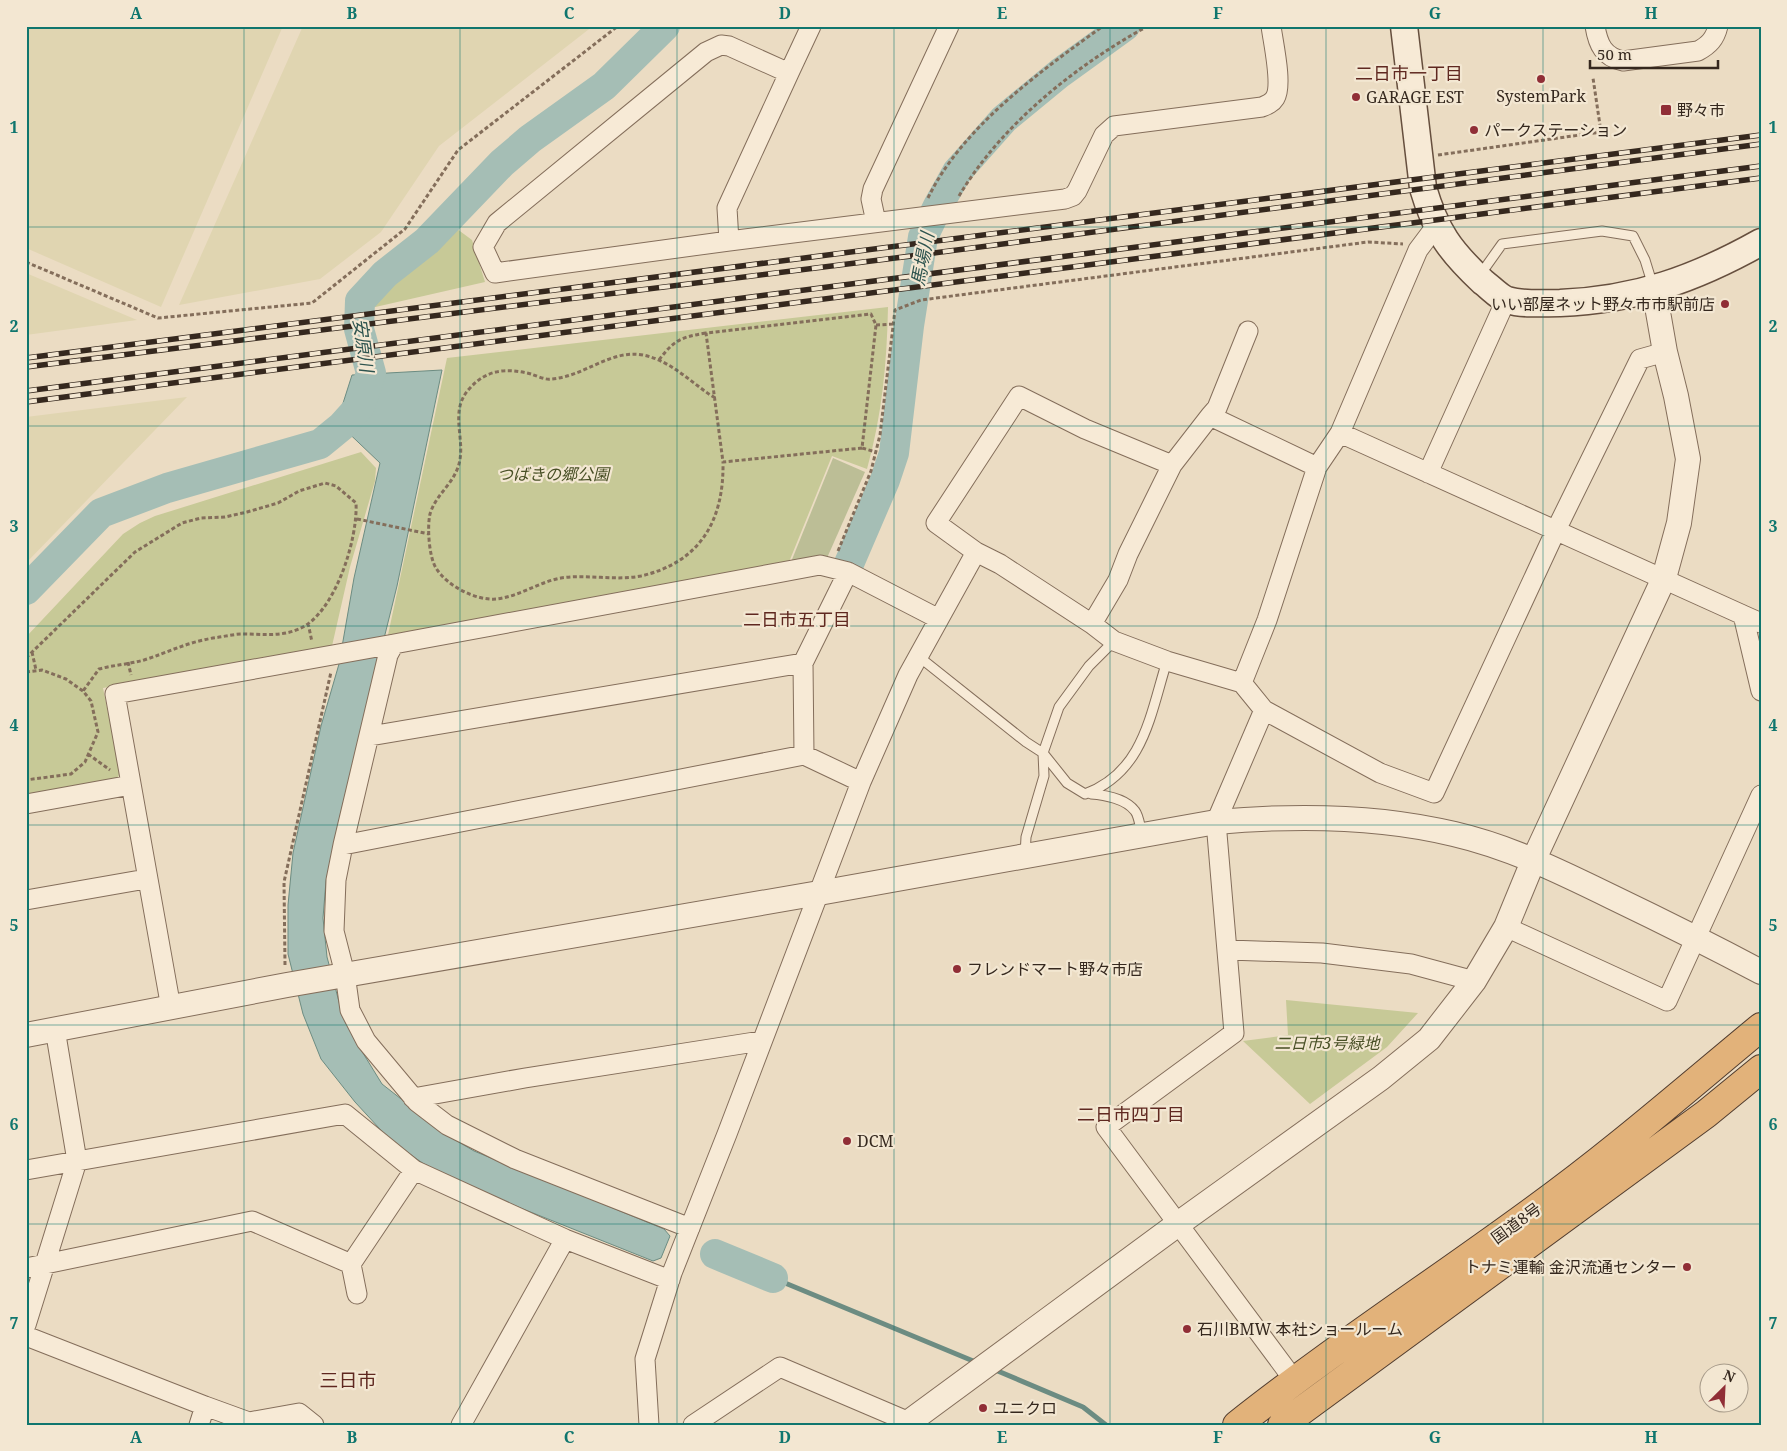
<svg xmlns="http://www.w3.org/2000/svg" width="1787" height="1451" viewBox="0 0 1787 1451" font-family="'Noto Serif','Noto Sans JP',serif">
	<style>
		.farmland { fill: #e0d5b1 }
		.green { fill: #c7c997 }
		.cemetery { fill: #bcbe96 }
		.water { fill: #a5beb5; stroke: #6c8c82 }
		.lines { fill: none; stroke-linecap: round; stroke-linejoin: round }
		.stream { stroke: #6c8c82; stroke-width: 5 }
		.river { stroke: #a5beb5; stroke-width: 30 }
		.service-casing { stroke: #846e5b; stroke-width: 11 }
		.minor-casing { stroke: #846e5b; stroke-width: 21 }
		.tertiary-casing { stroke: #846e5b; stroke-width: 26 }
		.secondary-casing { stroke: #664f3e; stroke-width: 29 }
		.trunk-casing { stroke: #523d2f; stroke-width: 30 }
		.path { stroke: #846e5b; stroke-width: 3; stroke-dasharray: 4 2.5; stroke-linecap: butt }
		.service { stroke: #f7ead6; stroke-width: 9 }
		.minor { stroke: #f7ead6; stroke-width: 19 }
		.tertiary { stroke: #f7ead6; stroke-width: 24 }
		.secondary { stroke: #f7ead6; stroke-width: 26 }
		.trunk { stroke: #e2b27a; stroke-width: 28 }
		.rail-casing { stroke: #35281e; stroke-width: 5.5 }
		.rail { stroke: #f3e7d2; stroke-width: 4; stroke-dasharray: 11; stroke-linecap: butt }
		.grid { fill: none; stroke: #0f766e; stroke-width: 1; stroke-opacity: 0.55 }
		.poi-dot { fill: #902e36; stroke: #f3e7d2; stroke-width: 2 }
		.labels { text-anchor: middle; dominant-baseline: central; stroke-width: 4.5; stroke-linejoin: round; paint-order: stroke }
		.poi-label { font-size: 16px; fill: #35281e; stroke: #f3e7d2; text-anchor: start }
		.park-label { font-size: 16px; font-style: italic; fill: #495026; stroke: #f3e7d2 }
		.street-label { font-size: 16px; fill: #35281e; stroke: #f3e7d2 }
		.neighbourhood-label { font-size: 18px; fill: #5f2820; stroke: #f3e7d2 }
		.water-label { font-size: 18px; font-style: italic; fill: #2e544f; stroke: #f3e7d2 }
		.quarter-label { font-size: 19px; fill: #5f2820; stroke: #f3e7d2 }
		.neatline { fill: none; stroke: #0f766e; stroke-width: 2 }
		.grid-label { font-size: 16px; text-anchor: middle; font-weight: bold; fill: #0f766e }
	</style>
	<rect width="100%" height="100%" fill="#ebdcc3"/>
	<path class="farmland" d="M26,26H283L161,307L26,248Z
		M303,26H593L439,146L381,232L320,279L179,305Z
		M26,273L137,320L26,335Z
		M187,397L26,563V417Z"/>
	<path class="green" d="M453,226L472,240L485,282L371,308L379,290L429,252Z
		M888,307C887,362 882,416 867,469L832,456L789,562L388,635L447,358Z
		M361,452L376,468L375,481L350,567L332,646L103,688L120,771L117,781L26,797V637L123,534L140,523L155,516Z
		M1286,1000L1418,1013L1387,1047L1310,1104L1243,1041L1288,1035Z"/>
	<path class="cemetery" d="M833,458L865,472L827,558L791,562Z"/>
	<path class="water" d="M442,370L397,586L341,812L326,881L323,918L327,957L342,1013L358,1045L382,1084L447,1135L474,1151L664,1229L670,1236L661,1258L653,1261L473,1189L424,1164L391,1141L355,1102L321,1059L303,1014L288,954V905L293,853L321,726L339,664L354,578L380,463L337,422L352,375Z"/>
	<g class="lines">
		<path class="stream" d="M773,1278L978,1363
			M993,1369L1083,1407L1106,1425"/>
		<path class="river" d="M848,566L885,480L894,453L909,326L923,237L938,206L957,172L1004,119L1060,73L1125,26
			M26,590L101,513L167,488L320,444L342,426L360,406L371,373L359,329L360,301L385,274L427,241L502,163L530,139L604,86L665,26
			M715,1254L773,1278"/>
		<g class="service-casing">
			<path id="service" d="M1480,275L1502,244L1602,231L1633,236L1645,260L1653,286
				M918,656L1026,742L1043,753L1067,783L1085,794C1144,772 1150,715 1167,661
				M1091,794C1105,795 1126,799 1135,811C1139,816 1140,827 1142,834
				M1025,856L1026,837L1044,776L1043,753L1059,707L1089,666L1114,641"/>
		</g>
		<g class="minor-casing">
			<path id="minor" d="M811,26L789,73L729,46L721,45L706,52L497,223L483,247L495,273L729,241L1065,199L1073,196L1077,191L1104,135L1114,126L1262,107C1267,105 1272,103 1275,98C1283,85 1273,42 1271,26
				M1595,26C1598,45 1604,57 1623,61L1698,51C1709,45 1715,39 1718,26
				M876,222L871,199L873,189L949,26
				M729,241L727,208L789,73
				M1210,416L1217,408L1248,331
				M1340,433L1743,615
				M1428,473L1506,300
				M976,552L936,523L1019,396L1085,429L1172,465
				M1761,623L1743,615L1761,691
				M1092,624L1118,580L1128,554L1172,465L1210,416L1317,467L1340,433L1418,250L1436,226
				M1242,683L1267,620L1317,467
				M1264,710L1216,822L1234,1033L1106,1127L1294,1380
				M370,736L803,663
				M804,755L861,782
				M26,804L131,785
				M343,845L388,655L394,644L820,565L848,572
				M26,900L146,879
				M1506,927L1667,1001L1761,795
				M1228,950L1322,953L1411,964L1474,981
				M171,1008L115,694L394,644
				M413,1098L525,1078L761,1041
				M26,1170L345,1114L414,1170L565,1239L670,1280
				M690,1228L515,1159L447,1125L417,1102L366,1041L350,1010L345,974L334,931L336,880L343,845L804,755L803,663L848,572L937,618
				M26,1268L252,1221L351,1264
				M357,1294L351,1264L414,1170
				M26,1325L77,1161L55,1029
				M26,1336L205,1406
				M199,1425L205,1406L249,1422L299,1413L314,1425
				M461,1425L565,1239
				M649,1425L645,1359L672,1273L727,1134L861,782L908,675L976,552L1000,564L1092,624L1114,641L1167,661L1242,683L1264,710L1380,773L1434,793L1556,530L1640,359L1665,352
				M693,1425L780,1367L909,1422"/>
		</g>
		<g class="tertiary-casing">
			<path id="tertiary" d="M26,1035L287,985L819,893L1216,822C1295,815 1376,815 1454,834C1510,847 1561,872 1612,897C1662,921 1712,946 1761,972
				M905,1425L1178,1224L1381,1078L1429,1039L1474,981L1506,927L1534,859L1664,578L1679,523L1688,459L1676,396L1665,352L1654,289"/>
		</g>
		<g class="secondary-casing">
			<path id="secondary" d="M1404,26L1423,188C1436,232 1450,251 1483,282C1490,287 1499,297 1507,300C1524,305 1543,303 1560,303C1636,300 1695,279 1761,242"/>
		</g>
		<g class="trunk-casing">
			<path id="trunk" d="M1237,1425C1333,1349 1436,1282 1534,1210C1613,1153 1686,1089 1761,1027
				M1282,1425L1706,1114L1761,1069"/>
		</g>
		<path class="path" d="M1438,155L1601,132L1593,78
			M959,196C1001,125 1076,65 1148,26
			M928,198C962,127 1041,71 1103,26
			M26,262L158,318L312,303L405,229L458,150L618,26
			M876,325L894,324
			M659,360C674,340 681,337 706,333
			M715,398C691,383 672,361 643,355C610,349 584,377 551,379C545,380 537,376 531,374C507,368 487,369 470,388C446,413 470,444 456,472C449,487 435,497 430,514C427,527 429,557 436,568C447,586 476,601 497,599C520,596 539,582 561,578C587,574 615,581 641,576C701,562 724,520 723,462
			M862,448L723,462L706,333L871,314L876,325L862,448L876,452
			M357,519L429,534
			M838,551L871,471L880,435L895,310L921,300L1368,242L1403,244
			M308,623L312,642
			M32,652L36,670
			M26,658L135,552L182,523L201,518L225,517L247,512L278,503L299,491L325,483L336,486L356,503C358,539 335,614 299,629C280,637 262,634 243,634C233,634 223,637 213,638C185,643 169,652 144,660C130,664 114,665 99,669L83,691
			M128,662L131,675
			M26,672L42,670L66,679L83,691L91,701L98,732L85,762L71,774L26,780
			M88,754L110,770
			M285,965L284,882L331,672"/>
		<use href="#service" class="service"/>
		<use href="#minor" class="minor"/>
		<use href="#tertiary" class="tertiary"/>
		<use href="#secondary" class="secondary"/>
		<use href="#trunk" class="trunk"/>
		<g class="rail-casing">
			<path id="rail" d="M26,358L1761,135
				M26,367L911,256L1761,144
				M26,391L1761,166
				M26,402L1761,178"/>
		</g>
		<use href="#rail" class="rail"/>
	</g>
	<path class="grid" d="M244,26V1425M460,26V1425M677,26V1425M894,26V1425M1110,26V1425M1326,26V1425M1543,26V1425M26,227H1761M26,426H1761M26,626H1761M26,825H1761M26,1025H1761M26,1224H1761"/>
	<g class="poi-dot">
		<circle cx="1541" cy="79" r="5"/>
		<circle cx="1356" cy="97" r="5"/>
		<rect x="1660" y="104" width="12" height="12" rx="2.5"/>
		<circle cx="1474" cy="130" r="5"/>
		<circle cx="1725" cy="304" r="5"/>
		<circle cx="957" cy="969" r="5"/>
		<circle cx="847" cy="1141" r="5"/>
		<circle cx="1687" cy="1267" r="5"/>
		<circle cx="1187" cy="1329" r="5"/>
		<circle cx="983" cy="1408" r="5"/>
	</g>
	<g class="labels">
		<g class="poi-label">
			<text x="1541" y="96" text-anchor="middle">SystemPark</text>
			<text x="1366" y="97">GARAGE EST</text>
			<text x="1677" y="110">野々市</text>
			<text x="1484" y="130">パークステーション</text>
			<text x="1715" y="304" text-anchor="end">いい部屋ネット野々市市駅前店</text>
			<text x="967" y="969">フレンドマート野々市店</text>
			<text x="857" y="1141">DCM</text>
			<text x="1677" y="1267" text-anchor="end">トナミ運輸 金沢流通センター</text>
			<text x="1197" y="1329">石川BMW 本社ショールーム</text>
			<text x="993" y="1408">ユニクロ</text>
		</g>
		<g class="park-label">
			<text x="553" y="474">つばきの郷公園</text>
			<text x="1327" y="1043">二日市3号緑地</text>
		</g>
		<g class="street-label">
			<text transform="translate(1516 1223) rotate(-36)">国道8号</text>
		</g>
		<g class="neighbourhood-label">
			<text x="1409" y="73">二日市一丁目</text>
			<text x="797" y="619">二日市五丁目</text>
			<text x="1131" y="1114">二日市四丁目</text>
		</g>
		<g class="water-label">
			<text transform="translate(922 259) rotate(-79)">馬場川</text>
			<text transform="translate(364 345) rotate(82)">安原川</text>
		</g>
		<g class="quarter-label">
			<text x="348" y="1380">三日市</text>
		</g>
	</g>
	<rect width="1787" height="1451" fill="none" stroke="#f3e7d2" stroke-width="55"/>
	<g transform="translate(1724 1388) rotate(24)"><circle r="24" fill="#f3e7d2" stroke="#a79b8a"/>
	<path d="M0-4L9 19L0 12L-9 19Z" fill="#902e36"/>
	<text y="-8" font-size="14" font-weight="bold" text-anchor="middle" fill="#35281e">N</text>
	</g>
	<path d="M1590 60v8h128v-8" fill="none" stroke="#35281e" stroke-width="2.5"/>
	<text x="1597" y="60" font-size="15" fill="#35281e" stroke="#f3e7d2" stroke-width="4" paint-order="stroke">50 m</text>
	<rect x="28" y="28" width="1732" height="1396" class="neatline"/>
	<g class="grid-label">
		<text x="136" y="19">A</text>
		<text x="352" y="19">B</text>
		<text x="569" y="19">C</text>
		<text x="785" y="19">D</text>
		<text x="1002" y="19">E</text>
		<text x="1218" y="19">F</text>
		<text x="1435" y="19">G</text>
		<text x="1651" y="19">H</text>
		<text x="14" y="133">1</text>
		<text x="1773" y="133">1</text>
		<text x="14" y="332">2</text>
		<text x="1773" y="332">2</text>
		<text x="14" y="532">3</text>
		<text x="1773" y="532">3</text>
		<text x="14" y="731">4</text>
		<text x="1773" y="731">4</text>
		<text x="14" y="931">5</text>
		<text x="1773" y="931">5</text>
		<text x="14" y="1130">6</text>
		<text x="1773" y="1130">6</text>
		<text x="14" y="1329">7</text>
		<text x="1773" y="1329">7</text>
		<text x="136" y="1443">A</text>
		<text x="352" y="1443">B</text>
		<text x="569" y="1443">C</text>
		<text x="785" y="1443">D</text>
		<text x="1002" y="1443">E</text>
		<text x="1218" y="1443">F</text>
		<text x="1435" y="1443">G</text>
		<text x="1651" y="1443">H</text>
	</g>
</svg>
